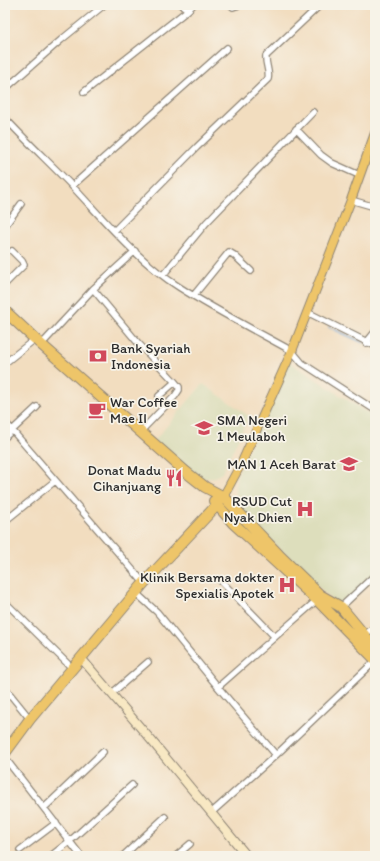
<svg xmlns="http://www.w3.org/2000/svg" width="380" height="861" viewBox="0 0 380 861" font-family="Itim,sans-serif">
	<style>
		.built { fill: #dddebc }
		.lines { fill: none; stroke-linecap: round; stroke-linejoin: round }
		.stream { stroke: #65a0d5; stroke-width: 1.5 }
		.street-casing { stroke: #8e8475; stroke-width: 8 }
		.secondary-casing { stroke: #8e8475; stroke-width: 10 }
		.primary-casing { stroke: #8e8475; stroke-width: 10 }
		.highway-casing { stroke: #8e8475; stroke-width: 12 }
		.street { stroke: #fff; stroke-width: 5.5 }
		.secondary { stroke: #f8e8c3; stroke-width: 8 }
		.primary { stroke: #eec569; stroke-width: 8 }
		.highway { stroke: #eec569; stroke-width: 10 }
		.labels { text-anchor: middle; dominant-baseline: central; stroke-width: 3.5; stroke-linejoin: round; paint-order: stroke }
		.poi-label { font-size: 14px; fill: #2b2b2b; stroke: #f7f3e8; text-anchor: end }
	</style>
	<rect width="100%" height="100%" fill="#f7f3e8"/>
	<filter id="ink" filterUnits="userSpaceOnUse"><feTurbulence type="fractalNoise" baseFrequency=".025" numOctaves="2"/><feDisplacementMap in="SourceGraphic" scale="8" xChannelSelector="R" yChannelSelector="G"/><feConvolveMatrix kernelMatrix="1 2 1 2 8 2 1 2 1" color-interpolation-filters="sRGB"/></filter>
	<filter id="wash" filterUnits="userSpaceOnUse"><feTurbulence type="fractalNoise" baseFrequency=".012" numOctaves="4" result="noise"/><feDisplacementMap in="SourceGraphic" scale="16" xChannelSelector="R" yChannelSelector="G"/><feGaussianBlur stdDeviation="0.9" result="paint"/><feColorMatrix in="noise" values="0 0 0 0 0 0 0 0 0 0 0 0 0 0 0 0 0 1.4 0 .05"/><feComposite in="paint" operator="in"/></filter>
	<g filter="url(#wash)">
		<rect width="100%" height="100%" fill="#f2ddbf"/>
		<path class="built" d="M289,362L375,418V510L373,513L375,515V577L340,608L246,516L239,504L235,489L237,475Z
			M203,384L249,416L222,473L213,478L198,479L154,441Z"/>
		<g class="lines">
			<path class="stream" d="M329,327L364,343"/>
		</g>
	</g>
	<g filter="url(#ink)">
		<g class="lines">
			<g class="street-casing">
				<path id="street" d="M182,5L188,10L193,5
					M231,5L233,7L239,5
					M5,89L61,40L104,5
					M84,92L188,10
					M5,118C27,142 51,164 73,187C106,222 138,261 179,287C215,310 254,330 292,351L302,363L375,410
					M296,129L321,155L332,163L359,175
					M72,186L227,48
					M351,200L375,207
					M5,226L21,204
					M374,230L375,229
					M114,231L197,147L268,79C270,71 265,64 266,56L318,7
					M163,275L206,223L313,112
					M5,284L24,265L22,261L12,251
					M93,289L138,343L175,382L179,387V390L175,396L140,432
					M194,295L229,252L234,255L251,271
					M307,312L375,346
					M366,343L375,332
					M41,345L93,289L135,251
					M5,363L35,339
					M159,396L175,382
					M5,422L144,583
					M5,437L37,407
					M5,521L55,481
					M220,580L275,637
					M136,593L157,612L218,687L276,755
					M5,602L73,669
					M341,607L375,575
					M364,635L375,627
					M218,687L317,600
					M5,688L30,719
					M111,694L148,662
					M5,758L81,856
					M44,808L103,752
					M211,813L276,755L375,661
					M20,850L56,823
					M51,856L70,841L132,785
					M123,856L165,817
					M176,856L190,844
					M236,856L242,851"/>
			</g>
			<g class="secondary-casing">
				<path id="secondary" d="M81,658L151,740L247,856"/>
			</g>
			<g class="primary-casing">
				<path id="primary" d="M221,501L242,462L292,351L351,200L375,133"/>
			</g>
			<g class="highway-casing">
				<path id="highway" d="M5,311L35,339L186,472L205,487L224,497L279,555L320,595L341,607L375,648
					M214,501L233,523L317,600L375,659
					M5,753L30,719L144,583L217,505"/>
			</g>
			<use href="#street" class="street"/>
			<use href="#secondary" class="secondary"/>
			<use href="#primary" class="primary"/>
			<use href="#highway" class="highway"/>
		</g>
	</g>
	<defs>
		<g id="bank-bare" transform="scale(1.38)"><path d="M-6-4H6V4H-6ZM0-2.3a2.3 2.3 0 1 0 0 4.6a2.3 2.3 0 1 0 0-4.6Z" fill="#d1495b" stroke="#f7f3e8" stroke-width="2.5" paint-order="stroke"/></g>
		<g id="cafe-bare" transform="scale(1.38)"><path d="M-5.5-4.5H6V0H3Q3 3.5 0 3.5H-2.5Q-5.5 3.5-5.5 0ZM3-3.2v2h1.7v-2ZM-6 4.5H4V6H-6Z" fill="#d1495b" stroke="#f7f3e8" stroke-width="2.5" paint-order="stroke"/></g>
		<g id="school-bare" transform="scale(1.38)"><path d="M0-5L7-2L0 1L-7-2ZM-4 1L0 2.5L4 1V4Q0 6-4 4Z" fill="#d1495b" stroke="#f7f3e8" stroke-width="2.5" paint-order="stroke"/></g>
		<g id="restaurant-bare" transform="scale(1.38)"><path d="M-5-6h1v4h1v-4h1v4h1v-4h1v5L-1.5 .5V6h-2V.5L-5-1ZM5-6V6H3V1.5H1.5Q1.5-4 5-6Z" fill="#d1495b" stroke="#f7f3e8" stroke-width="2.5" paint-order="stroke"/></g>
		<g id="hospital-bare" transform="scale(1.38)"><path d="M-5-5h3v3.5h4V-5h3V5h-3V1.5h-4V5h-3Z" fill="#d1495b" stroke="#f7f3e8" stroke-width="2.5" paint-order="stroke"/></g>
	</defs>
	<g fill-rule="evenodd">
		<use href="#bank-bare" x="98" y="356"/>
		<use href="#cafe-bare" x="97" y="410"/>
		<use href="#school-bare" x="204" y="428"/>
		<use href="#school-bare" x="349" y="464"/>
		<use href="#restaurant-bare" x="174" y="478"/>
		<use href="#hospital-bare" x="305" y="509"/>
		<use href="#hospital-bare" x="287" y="585"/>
	</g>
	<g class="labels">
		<g class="poi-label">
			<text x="111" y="348" text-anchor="start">Bank Syariah<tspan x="111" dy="16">Indonesia</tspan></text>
			<text x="110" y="402" text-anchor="start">War Coffee<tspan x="110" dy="16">Mae II</tspan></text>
			<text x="217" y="420" text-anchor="start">SMA Negeri<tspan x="217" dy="16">1 Meulaboh</tspan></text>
			<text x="336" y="464">MAN 1 Aceh Barat</text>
			<text x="161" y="470">Donat Madu<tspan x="161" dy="16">Cihanjuang</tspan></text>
			<text x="292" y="501">RSUD Cut<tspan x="292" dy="16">Nyak Dhien</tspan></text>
			<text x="274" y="577">Klinik Bersama dokter<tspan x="274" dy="16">Spexialis Apotek</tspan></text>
		</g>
	</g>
	<rect width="380" height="861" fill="none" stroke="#f7f3e8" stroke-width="20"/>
</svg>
